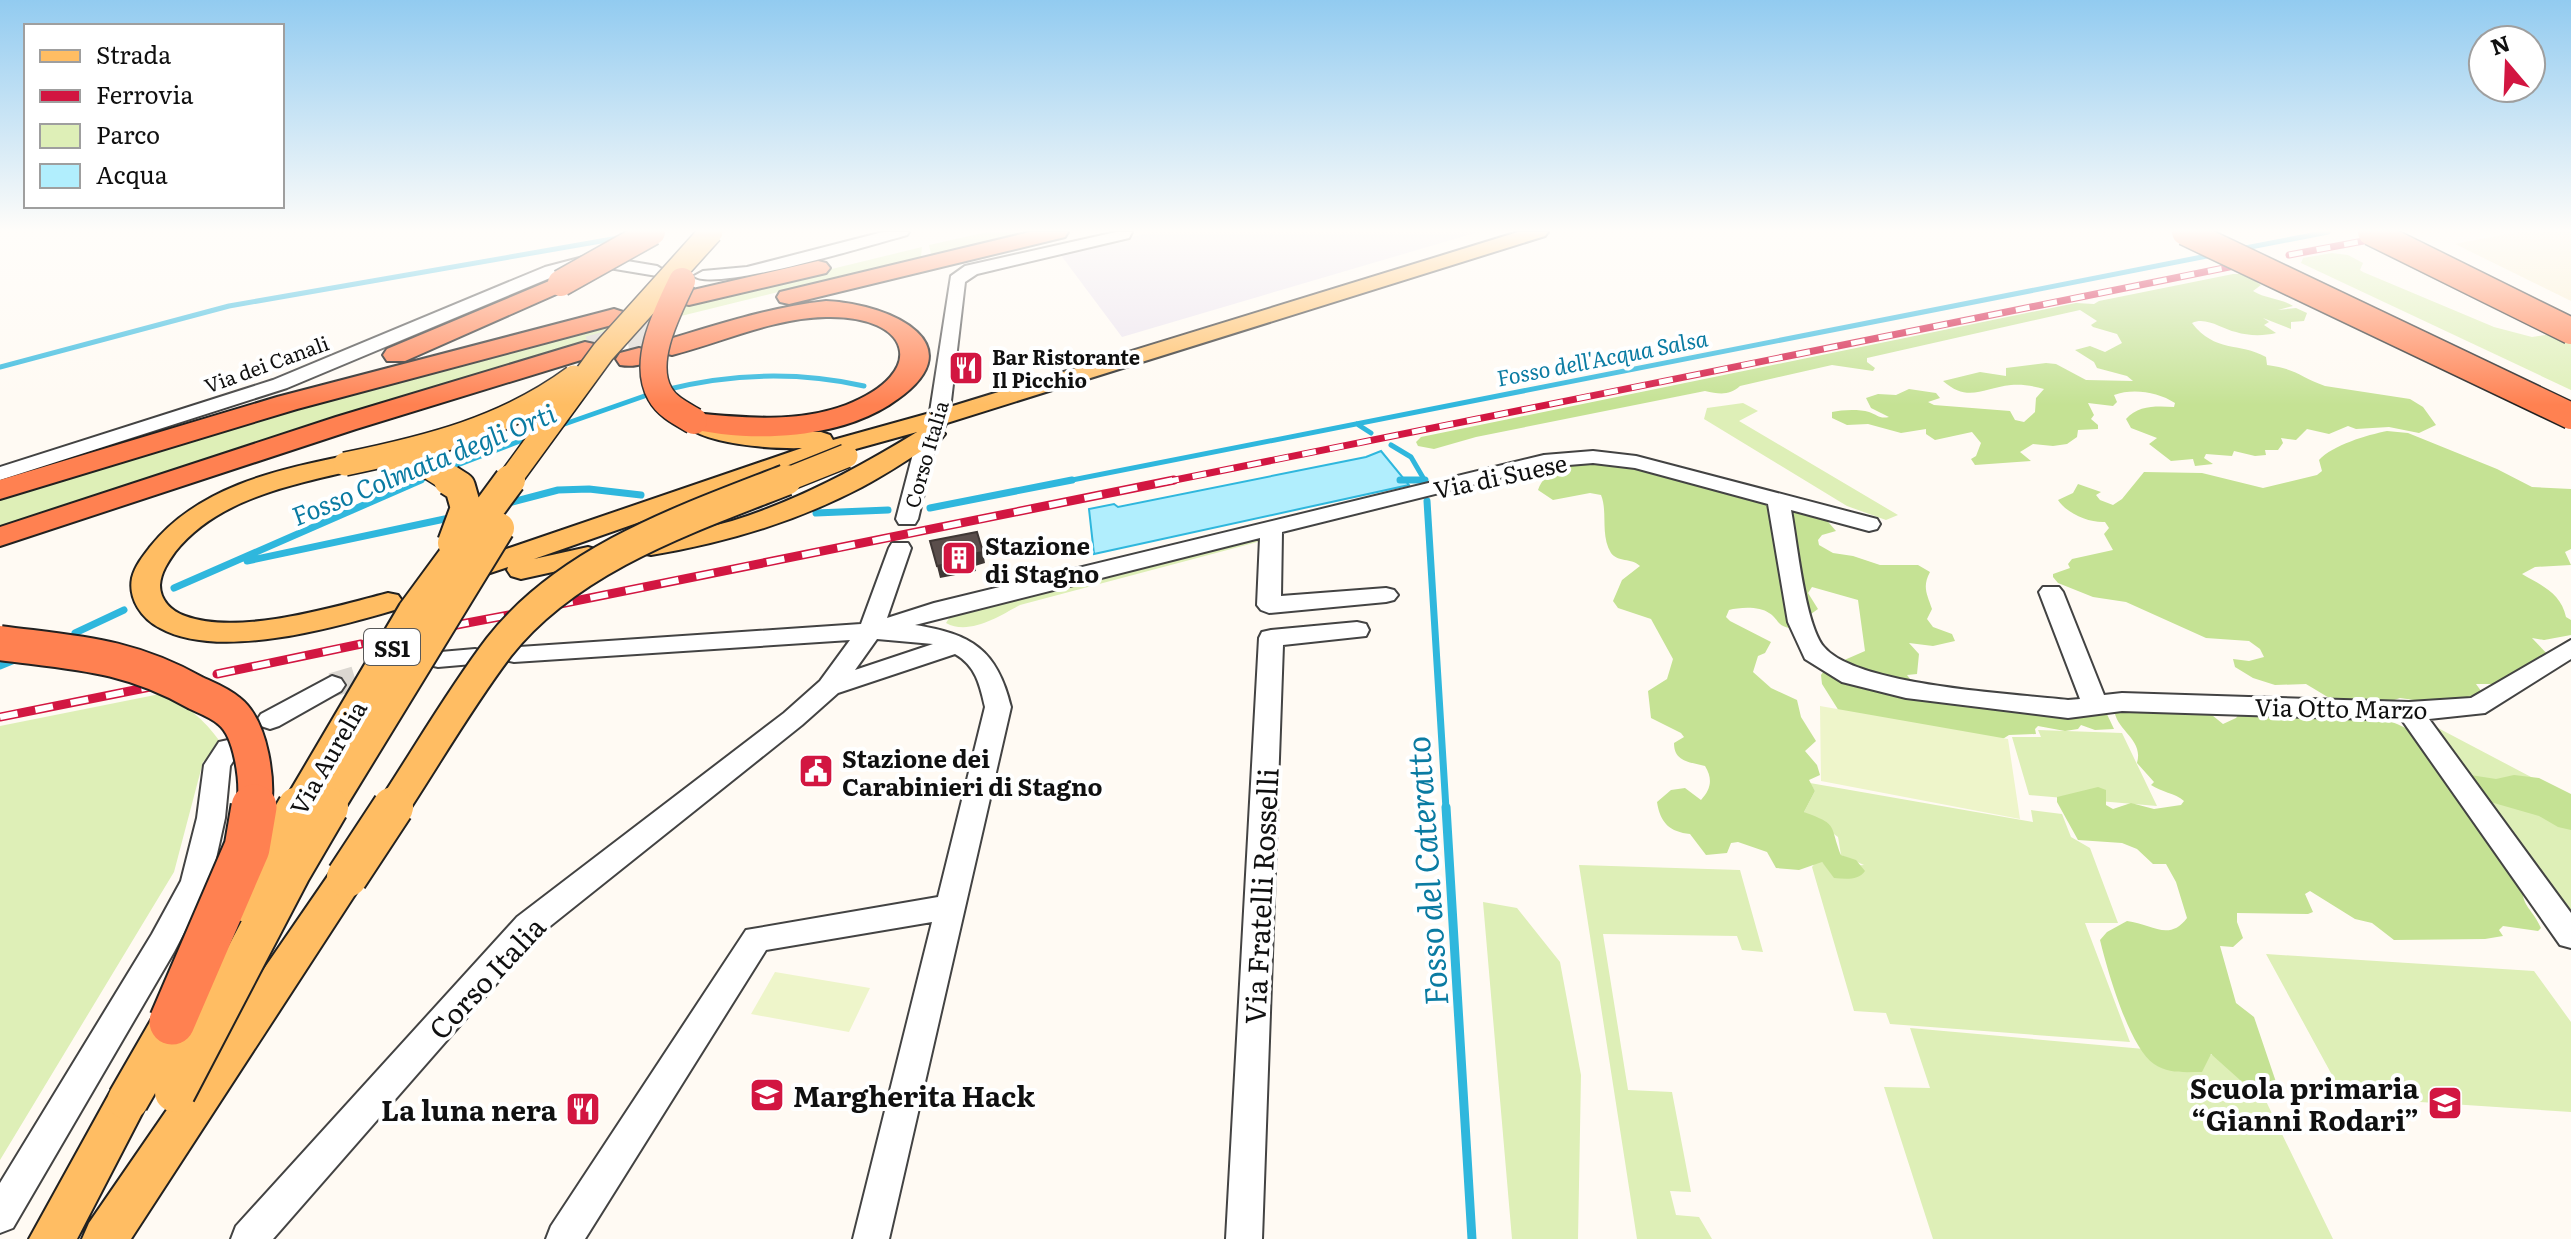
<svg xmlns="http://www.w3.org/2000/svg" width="2571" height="1239" viewBox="0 0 2571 1239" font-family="Literata,serif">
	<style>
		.industrial { fill: #ece4ef }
		.farmland { fill: #f9eecf }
		.green { fill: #deefb7 }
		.forest { fill: #c5e294 }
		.pitch { fill: #eef5ca }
		.water { fill: #b1eefd; stroke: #2fb7dd; stroke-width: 2 }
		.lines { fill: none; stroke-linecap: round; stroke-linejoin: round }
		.stream-far2 { stroke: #2fb7dd; stroke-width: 5 }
		.stream-far1 { stroke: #2fb7dd; stroke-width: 7 }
		.stream { stroke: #2fb7dd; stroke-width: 9 }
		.minor-tunnel { stroke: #dbd7d1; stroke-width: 24; stroke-dasharray: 24 12; stroke-linecap: butt }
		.highway-tunnel { stroke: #dbd7d1; stroke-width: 26; stroke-dasharray: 26 13; stroke-linecap: butt }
		.minor-casing { stroke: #434343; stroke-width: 4 }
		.major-casing { stroke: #212121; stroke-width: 4 }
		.highway-casing { stroke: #212121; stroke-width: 4 }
		.minor { fill: #fff; fill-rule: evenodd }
		.major { fill: #ffbd63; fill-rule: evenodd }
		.highway { fill: #ff8151; fill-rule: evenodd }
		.rail-far1-casing { stroke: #d21641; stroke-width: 7 }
		.rail-casing { stroke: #d21641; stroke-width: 9 }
		.rail-far1 { stroke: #fff; stroke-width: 5; stroke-dasharray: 14; stroke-linecap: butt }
		.rail { stroke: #fff; stroke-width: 6; stroke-dasharray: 18; stroke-linecap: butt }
		.major-bridge-far2-casing { stroke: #212121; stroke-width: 26; stroke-linecap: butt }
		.major-bridge-far1-casing { stroke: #212121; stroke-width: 34; stroke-linecap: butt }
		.major-bridge-casing { stroke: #212121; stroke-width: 44; stroke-linecap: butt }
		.highway-bridge-far2-casing { stroke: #212121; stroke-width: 29; stroke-linecap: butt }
		.highway-bridge-far1-casing { stroke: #212121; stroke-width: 38; stroke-linecap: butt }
		.highway-bridge-casing { stroke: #212121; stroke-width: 49; stroke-linecap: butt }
		.major-bridge-far2 { stroke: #ffbd63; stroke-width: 23 }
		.major-bridge-far1 { stroke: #ffbd63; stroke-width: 30 }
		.major-bridge { stroke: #ffbd63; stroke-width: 40 }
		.highway-bridge-far2 { stroke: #ff8151; stroke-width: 26 }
		.highway-bridge-far1 { stroke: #ff8151; stroke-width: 34 }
		.highway-bridge { stroke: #ff8151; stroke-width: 45 }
		.shaded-wall { fill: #3f3734 }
		.building { fill: #5a4e4b; stroke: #3f3734; stroke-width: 2 }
		.labels { text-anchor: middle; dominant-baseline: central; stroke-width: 8; stroke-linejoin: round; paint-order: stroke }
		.far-poi-label { font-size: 20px; font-weight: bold; fill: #101010; stroke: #fff; text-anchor: start }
		.far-street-label { font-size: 20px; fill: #101010; stroke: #fff }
		.far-water-label { font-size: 22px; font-style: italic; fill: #0a7ba2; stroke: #fff }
		.shield { fill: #fff; stroke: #585858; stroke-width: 2 }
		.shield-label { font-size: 22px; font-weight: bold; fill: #101010 }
		.street-label { font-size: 24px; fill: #101010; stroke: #fff }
		.poi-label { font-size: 24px; font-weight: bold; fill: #101010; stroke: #fff; text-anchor: start }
		.water-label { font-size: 26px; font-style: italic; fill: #0a7ba2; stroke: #fff }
		.near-street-label { font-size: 28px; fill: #101010; stroke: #fff }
		.near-poi-label { font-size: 28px; font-weight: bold; fill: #101010; stroke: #fff; text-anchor: end }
		.near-water-label { font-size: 32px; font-style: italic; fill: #0a7ba2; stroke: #fff }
	</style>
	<rect width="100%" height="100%" fill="#fffaf3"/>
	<path class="industrial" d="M1152,232H1478L1122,337L1060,254Z"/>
	<path class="farmland" d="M2517,232H2571V301L2455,244Z"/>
	<path class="green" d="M987,232H1026L931,254L929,245Z
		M922,247L921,257L677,317L529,359L0,526V497L271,412L519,345Z
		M2332,253L2348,255L2363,263L2360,270L2363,272L2494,327L2532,337L2560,333L2571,338V390L2301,263L2303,258Z
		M1743,403L1758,411L1739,421L1898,515L1886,520L1847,506L1704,419L1707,408Z
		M1258,536L1265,540L1020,605C1000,616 969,636 946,623L951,615Z
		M165,693C190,708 207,722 223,746L203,762L174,872L0,1160V726Z
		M2419,718L2571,798V925Z
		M2038,730L2122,733L2157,806L2029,795L2012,737H2041Z
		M1810,783L2033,822L2031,810L2062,814L2071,837L2090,848L2118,923H2085L2130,1042L1890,1024L1886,1013L1854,1011L1812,867L1816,862H1822L1828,868L1864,865L1841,855L1838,837L1804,812L1815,791Z
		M1579,865L1740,870L1763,952L1742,950L1737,936L1603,934L1628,1090L1672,1092L1691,1192L1670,1191L1676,1215L1699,1217L1712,1239H1637Z
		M1483,902L1517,908L1560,962L1581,1075L1578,1239H1512Z
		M2266,954L2534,971L2571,1022V1112L2344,1097Z
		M1910,1028L2245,1058L2333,1239H1933L1884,1087L1930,1088Z"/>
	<path class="forest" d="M2233,274H2244L2261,285L2253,291C2266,299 2280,298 2293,306L2278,310L2296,308L2307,313L2304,321L2291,322V329L2263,318L2269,322L2264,325L2276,333C2264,336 2248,336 2236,332C2222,329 2206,316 2192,323C2215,353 2239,342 2266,357L2267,365C2297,369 2300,377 2325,386L2410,399L2423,407L2436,425L2419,433L2389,427L2356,429L2348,426L2329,434L2307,429L2296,440L2281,438L2283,443L2278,450H2265L2266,455L2255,456L2234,451L2232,456L2206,454L2204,458L2213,464L2195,466L2193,459L2171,461L2149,444L2157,438L2131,428L2126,419C2138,405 2157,406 2174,407L2175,403C2158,392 2133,388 2114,395L2117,402L2113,406L2088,403L2094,415L2091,419L2098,425V429L2078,430L2077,437L2067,444L2053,446L2033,444L2020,452L2031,461L1975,465L1971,459L1976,456L1981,443L1972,432L1935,440L1926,434V429L1901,433L1868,424L1847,425L1832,418V412C1842,410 1858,409 1869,412C1878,415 1879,419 1889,417L1871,408L1866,398L1878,394L1896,395L1909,389L1936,393L1940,398L1928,402L1934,405L2010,411L2015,420L2024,422L2035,412L2036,398L2044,389C2034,386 2022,384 2011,385C1983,388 1968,403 1943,381L1980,372L2006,376V368L2046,363L2056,364L2086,380L2133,381L2127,376L2097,368L2094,362L2075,350L2090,346L2105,352L2122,343L2117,334L2093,327L2091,325L2097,321L2080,310L1867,358V362L1875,368L1873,371L1832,365L1740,386C1729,396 1719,394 1705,391L1476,437L1434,449L1418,446L1416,442L1421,437L2076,303L2094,304L2099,301Z
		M2387,431L2408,433L2497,469L2532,487L2571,489V549L2565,552L2571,565L2535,567L2522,574C2541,585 2561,593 2566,617L2571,620V635L2544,640L2532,638L2553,660L2503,684H2476L2489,702H2428L2400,698L2362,711L2331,699L2306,684L2275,685L2253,678L2235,667L2233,659L2249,661L2264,657L2260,649L2249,641L2206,638L2126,602L2093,597L2058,583L2053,577V574L2070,568L2068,564L2072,559L2113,550L2104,534L2109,528L2105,522C2090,523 2067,514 2058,500L2073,493L2078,484L2101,492L2096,495L2100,500L2113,505L2122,499L2144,472L2202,473L2263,488L2317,475L2322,471L2319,460C2333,445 2367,435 2387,431Z
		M1590,462L1713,477L1783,508L1822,515L1836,531L1822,535L1818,540L1819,545L1833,553L1853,556L1880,565H1918L1930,572C1922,587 1927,594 1932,609L1927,619L1933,627L1952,634L1955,641L1933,646L1909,643L1919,654L1917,674L1907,675L1910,679L1945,690L2105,710L2114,729L2095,730L2081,725L2078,729L2065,731L2038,726L2035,729L2036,734L2009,735L1998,742L1839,711L1822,684L1821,675L1826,668L1865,651L1858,600L1812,587L1808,593L1818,609L1791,628C1777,627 1779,619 1769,613C1760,606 1740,607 1729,610L1726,617L1730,621L1771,642L1765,653L1758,656L1753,672L1771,688L1797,700L1801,717L1816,741L1805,751L1817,765L1820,775L1809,780L1815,791L1804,812C1839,825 1829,824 1841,855L1856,860L1865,871C1858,881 1845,879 1834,878L1822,862L1799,870L1776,868L1767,852L1738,842L1731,843L1727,853L1706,855L1690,834C1670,832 1660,823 1657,802L1671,790L1685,788L1701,800C1711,789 1713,779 1705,766C1690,762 1674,762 1674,743L1684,737L1681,733L1651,718L1648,691L1667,679L1673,659L1651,619L1618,608L1613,601L1622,580L1640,566C1632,558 1617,562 1611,553C1600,535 1608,512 1601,495L1590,493L1553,500L1538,490C1546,468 1569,465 1590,462Z
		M2244,708C2299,711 2373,703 2419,736L2524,878C2518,905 2531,906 2541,928L2538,931L2503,926L2499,930L2503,936L2485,939L2394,940L2372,923L2355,919L2310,891L2305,894L2313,912L2308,914L2237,913V922L2243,938L2233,947L2220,946L2236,1003L2254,1017L2276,1082L2267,1090L2240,1080L2211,1054L2202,1072C2184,1072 2169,1074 2154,1064C2129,1047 2107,969 2100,940L2107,932L2127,921C2152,924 2169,942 2187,918L2176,882L2166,864H2153L2137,849L2122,843L2078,840L2057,802V797L2098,787L2106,790V805L2113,809L2131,803L2154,809L2181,805L2184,801C2175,793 2161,792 2151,785L2154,782L2137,763C2144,739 2116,731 2114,709L2207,711L2223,724L2236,718Z
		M2464,774L2496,779L2514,775L2539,778L2571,794V830L2558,827L2539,816L2480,799Z"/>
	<path class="pitch" d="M1820,706L2008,739L2020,819L1821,781Z
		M775,972L870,988L849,1032L751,1014Z"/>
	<path class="water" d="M1381,451L1409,485L1094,554L1089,509L1114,504L1118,507L1366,457Z"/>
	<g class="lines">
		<path class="stream-far2" d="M2240,249L2328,232
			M0,367L229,306L624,237
			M665,390C732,373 796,371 864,386
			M1357,424L1371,433
			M556,427L653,393
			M1391,445L1411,457L1425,481
			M447,469L533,436
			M1400,480H1425
			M416,482L432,475
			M1062,482L2212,255"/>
		<path class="stream-far1" d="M1400,480H1425
			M1427,501L1446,809
			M505,504L558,490L589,489L641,495
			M930,508L1072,480
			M816,513L888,510
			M247,561L454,517
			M174,588L421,480
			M75,633L124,610
			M0,666L17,659"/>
		<path class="stream" d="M1446,807L1472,1239"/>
		<path class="minor-tunnel" d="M332,685L389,668"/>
		<path class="highway-tunnel" d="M589,349L673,327"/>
		<g class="minor-casing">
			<path id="minor" d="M883,232H909L907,235C875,244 713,293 694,276L703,271L747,267Z
				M1116,232H1132L1129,238L977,274L965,282L949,418L935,446L918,519L915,524H899L896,519L915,446L929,418L951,276L965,266Z
				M587,256L595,261L593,265L557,275L287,388L0,480V467L273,380L545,267Z
				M609,258L657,266L665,271L657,276L603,267L601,263L603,259Z
				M1593,451L1636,456L1877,519L1880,524L1877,529L1869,531L1791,510C1797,541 1805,625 1824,647C1856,686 2016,694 2068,700L2080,699L2039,592L2043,587H2059L2063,592L2104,695L2122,693L2409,702L2471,698L2571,640V659L2485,713L2429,719L2571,913V948L2560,945L2402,720L2122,711L2068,718L1906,698L1842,682L1805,659L1788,622L1768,504L1635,468L1593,463L1544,467L1282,532L1281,596L1386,588L1394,590L1398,595L1394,600L1386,602L1269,613L1261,610L1257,605L1260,538L915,625C971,634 997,649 1011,707L889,1239H853L932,922L766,950L585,1239H546L551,1226L746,930L938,897L985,707C980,685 976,666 955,654L838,693L802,725L539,935L273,1239H231L236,1226L517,917L784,713L820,681L850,640L514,662L505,660L502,654L505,648L861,624L889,548L892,543H908L911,548L887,618L934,603L1544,455ZM877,639L933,644L855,670Z
				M1357,622L1366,624L1369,630L1366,636L1283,645L1262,1239H1226L1259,638L1262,632L1271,630Z
				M475,649L484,651L487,657L484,663L438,667L429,665L426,659L429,653Z
				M332,676L341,679L345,685L341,691L279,726L270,729L261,726L257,720L261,714Z
				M228,740L237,742L241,749L230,766L225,818L211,881L174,952L13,1228L0,1233V1183L152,934L181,881L197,818L204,765L219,742Z"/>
		</g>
		<g class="major-casing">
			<path id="major" d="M1518,232H1548L1545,236L934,427L945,434L941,439C914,455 889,473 862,487C795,522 725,543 651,555L641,553L637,547L641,541C671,533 702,530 732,521C799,500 858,468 917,432L823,458L534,559L588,547L598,550L602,556L598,562L521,579L511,576L507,570L508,567L487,574L477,571L473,565L477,559L802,448C775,449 698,445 682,421L685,416L694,414L756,431L821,432L830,435L833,440L930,413Z
				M345,456L354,458L358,464L354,470C292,485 218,498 175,552C168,562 161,572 160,585C160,600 171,611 185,616C238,636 334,607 388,593L398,595L403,602L398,609C337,627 219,661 160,628C142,619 128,599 132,578C135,566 143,556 150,547C197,488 274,470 345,456Z
				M347,863L360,867L365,877L360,887L131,1239H82L89,1223L334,867Z
				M128,1081L143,1087L149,1100L77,1239H29L113,1087Z"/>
		</g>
		<g class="highway-casing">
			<path id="highway" d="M1030,232H1068L1065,237L789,304L780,302L777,297L780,292Z
				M818,261L826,263L830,268L826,273L689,305L680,303L677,298L680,293Z
				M561,276L570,278L573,283L570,288L405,361H387L383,355L387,349Z
				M826,301C892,304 982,346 889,405C833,440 747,443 684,427L680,421L684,415L694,413C744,418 798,423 846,405C930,372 911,315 826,317C773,318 723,342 672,355L663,353L659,347L663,341C717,325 770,307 826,301Z
				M614,309L623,312L627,317L623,322L297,409L0,499V480L277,397Z
				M585,342L594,344L598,350L594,356L356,429L0,546V527L336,417Z
				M639,348L648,350L652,356C645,366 631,367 620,365L616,359L620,353Z"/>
		</g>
		<use href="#minor" class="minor"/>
		<use href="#major" class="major"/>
		<use href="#highway" class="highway"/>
		<g class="rail-far1-casing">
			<path id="rail-far1" d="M2289,255L2374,239
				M1165,482L2234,266"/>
		</g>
		<g class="rail-casing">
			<path id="rail" d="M555,605L1174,480
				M451,626L509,615
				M217,674L361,644
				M0,717L150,687"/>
		</g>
		<use href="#rail-far1" class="rail-far1"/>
		<use href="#rail" class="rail"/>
		<g class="major-bridge-far2-casing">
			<path id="major-bridge-far2" d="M391,462L430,468L452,482
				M345,464C428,447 505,428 574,377
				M508,482L603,352L711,232
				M781,482L846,456"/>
		</g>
		<g class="major-bridge-far1-casing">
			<path id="major-bridge-far1" d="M449,480L460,487L466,508L453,543
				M297,809L413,612L510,480
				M327,809L499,528
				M392,809C427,756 460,698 499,647C568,559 686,519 786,480"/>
		</g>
		<g class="major-bridge-casing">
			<path id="major-bridge" d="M347,877L393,807
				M243,901L298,807
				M175,1092L290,872L328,807
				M128,1100L181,1008"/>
		</g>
		<g class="highway-bridge-far2-casing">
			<path id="highway-bridge-far2" d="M2185,232L2571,416
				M2371,232L2571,331
				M682,281C668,311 641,361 660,394C667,407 682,414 694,421
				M561,283L652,232"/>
		</g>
		<g class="highway-bridge-far1-casing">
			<path id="highway-bridge-far1" d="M0,643C76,653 127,654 196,693C207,698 220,703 229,711C252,729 258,782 254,809"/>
		</g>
		<g class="highway-bridge-casing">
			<path id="highway-bridge" d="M172,1022L247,848L254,807"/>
		</g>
		<use href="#major-bridge-far2" class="major-bridge-far2"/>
		<use href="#major-bridge-far1" class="major-bridge-far1"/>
		<use href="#major-bridge" class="major-bridge"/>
		<use href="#highway-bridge-far2" class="highway-bridge-far2"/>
		<use href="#highway-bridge-far1" class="highway-bridge-far1"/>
		<use href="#highway-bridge" class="highway-bridge"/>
	</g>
	<path class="shaded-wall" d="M983,552L985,563L975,566L976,571L940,578L937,566L972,554Z"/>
	<path class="building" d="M977,532L983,552L972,554L973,559L937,566L930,541Z"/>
	<linearGradient id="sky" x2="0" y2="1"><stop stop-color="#92cbf0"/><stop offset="0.57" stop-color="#fffdfa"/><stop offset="1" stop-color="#fffdfa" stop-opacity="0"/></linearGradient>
	<rect width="2571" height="405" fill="url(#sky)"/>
	<defs>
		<g id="restaurant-square" transform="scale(1.8)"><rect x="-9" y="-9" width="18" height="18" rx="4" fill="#d21641" stroke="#fff"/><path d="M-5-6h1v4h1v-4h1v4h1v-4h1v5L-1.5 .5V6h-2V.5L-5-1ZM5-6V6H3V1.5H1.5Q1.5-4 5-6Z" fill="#fff"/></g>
		<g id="building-square" transform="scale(1.8)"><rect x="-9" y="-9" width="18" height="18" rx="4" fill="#d21641" stroke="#fff"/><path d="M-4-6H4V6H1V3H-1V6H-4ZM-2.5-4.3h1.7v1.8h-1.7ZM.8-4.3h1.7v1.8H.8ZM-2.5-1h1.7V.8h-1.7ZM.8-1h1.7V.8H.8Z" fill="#fff"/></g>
		<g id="civic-square" transform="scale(1.8)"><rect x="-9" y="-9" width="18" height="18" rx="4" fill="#d21641" stroke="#fff"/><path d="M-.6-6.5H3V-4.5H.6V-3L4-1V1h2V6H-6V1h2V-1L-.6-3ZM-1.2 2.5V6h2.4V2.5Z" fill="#fff"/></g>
		<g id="school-square" transform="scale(1.8)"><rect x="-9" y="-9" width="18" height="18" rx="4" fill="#d21641" stroke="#fff"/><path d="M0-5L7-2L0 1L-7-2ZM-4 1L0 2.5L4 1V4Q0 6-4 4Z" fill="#fff"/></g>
	</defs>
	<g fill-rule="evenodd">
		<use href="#restaurant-square" x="966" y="368"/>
		<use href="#building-square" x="959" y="558"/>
		<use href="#civic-square" x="816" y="771"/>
		<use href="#school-square" x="767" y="1095"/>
		<use href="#school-square" x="2445" y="1103"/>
		<use href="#restaurant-square" x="583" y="1109"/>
	</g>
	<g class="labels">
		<g class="far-poi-label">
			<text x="992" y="356">Bar Ristorante<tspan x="992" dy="23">Il Picchio</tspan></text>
		</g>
		<g class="far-street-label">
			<text transform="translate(266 363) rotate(-20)">Via dei Canali</text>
			<text transform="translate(925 454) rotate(-74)">Corso Italia</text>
		</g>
		<g class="far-water-label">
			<text transform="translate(1602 357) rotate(-11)">Fosso dell'Acqua Salsa</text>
		</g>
		<rect class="shield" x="364" y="629" width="56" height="36" rx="6"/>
		<g class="shield-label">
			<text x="392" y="647">SS1</text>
		</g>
		<g class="street-label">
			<text transform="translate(1500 475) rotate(-12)">Via di Suese</text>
			<text transform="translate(2341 707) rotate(1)">Via Otto Marzo</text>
			<text transform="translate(327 757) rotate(-60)">Via Aurelia</text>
		</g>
		<g class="poi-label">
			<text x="985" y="544">Stazione<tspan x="985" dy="28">di Stagno</tspan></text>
			<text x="842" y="757">Stazione dei<tspan x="842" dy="28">Carabinieri di Stagno</tspan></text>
		</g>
		<g class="water-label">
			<text transform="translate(423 463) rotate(-22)">Fosso Colmata degli Orti</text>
		</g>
		<g class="near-street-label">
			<text transform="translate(1260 896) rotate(-87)">Via Fratelli Rosselli</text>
			<text transform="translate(486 977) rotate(-47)">Corso Italia</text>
		</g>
		<g class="near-poi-label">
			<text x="2419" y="1087">Scuola primaria<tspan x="2419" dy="32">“Gianni Rodari”</tspan></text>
			<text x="793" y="1095" text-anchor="start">Margherita Hack</text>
			<text x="557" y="1109">La luna nera</text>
		</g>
		<g class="near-water-label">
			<text transform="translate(1425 871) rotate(-94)">Fosso del Cateratto</text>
		</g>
	</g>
	<rect x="24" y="24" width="260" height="184" fill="#ffffff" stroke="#9f9f9f" stroke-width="2"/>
	<rect x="40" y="50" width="40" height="12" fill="#ffbd63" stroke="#9f9f9f" stroke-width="2"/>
	<text x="96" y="64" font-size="24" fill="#101010">Strada</text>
	<rect x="40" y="90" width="40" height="12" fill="#d21641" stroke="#9f9f9f" stroke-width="2"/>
	<text x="96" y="104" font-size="24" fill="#101010">Ferrovia</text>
	<rect x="40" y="124" width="40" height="24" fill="#deefb7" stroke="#9f9f9f" stroke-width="2"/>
	<text x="96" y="144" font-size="24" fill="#101010">Parco</text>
	<rect x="40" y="164" width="40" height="24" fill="#b1eefd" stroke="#9f9f9f" stroke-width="2"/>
	<text x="96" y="184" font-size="24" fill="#101010">Acqua</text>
	<g transform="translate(2507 64) rotate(341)"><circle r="38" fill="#ffffff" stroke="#9f9f9f" stroke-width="2"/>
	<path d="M0-6L14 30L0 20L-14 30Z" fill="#d21641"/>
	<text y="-12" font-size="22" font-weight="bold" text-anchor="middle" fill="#101010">N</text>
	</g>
</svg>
